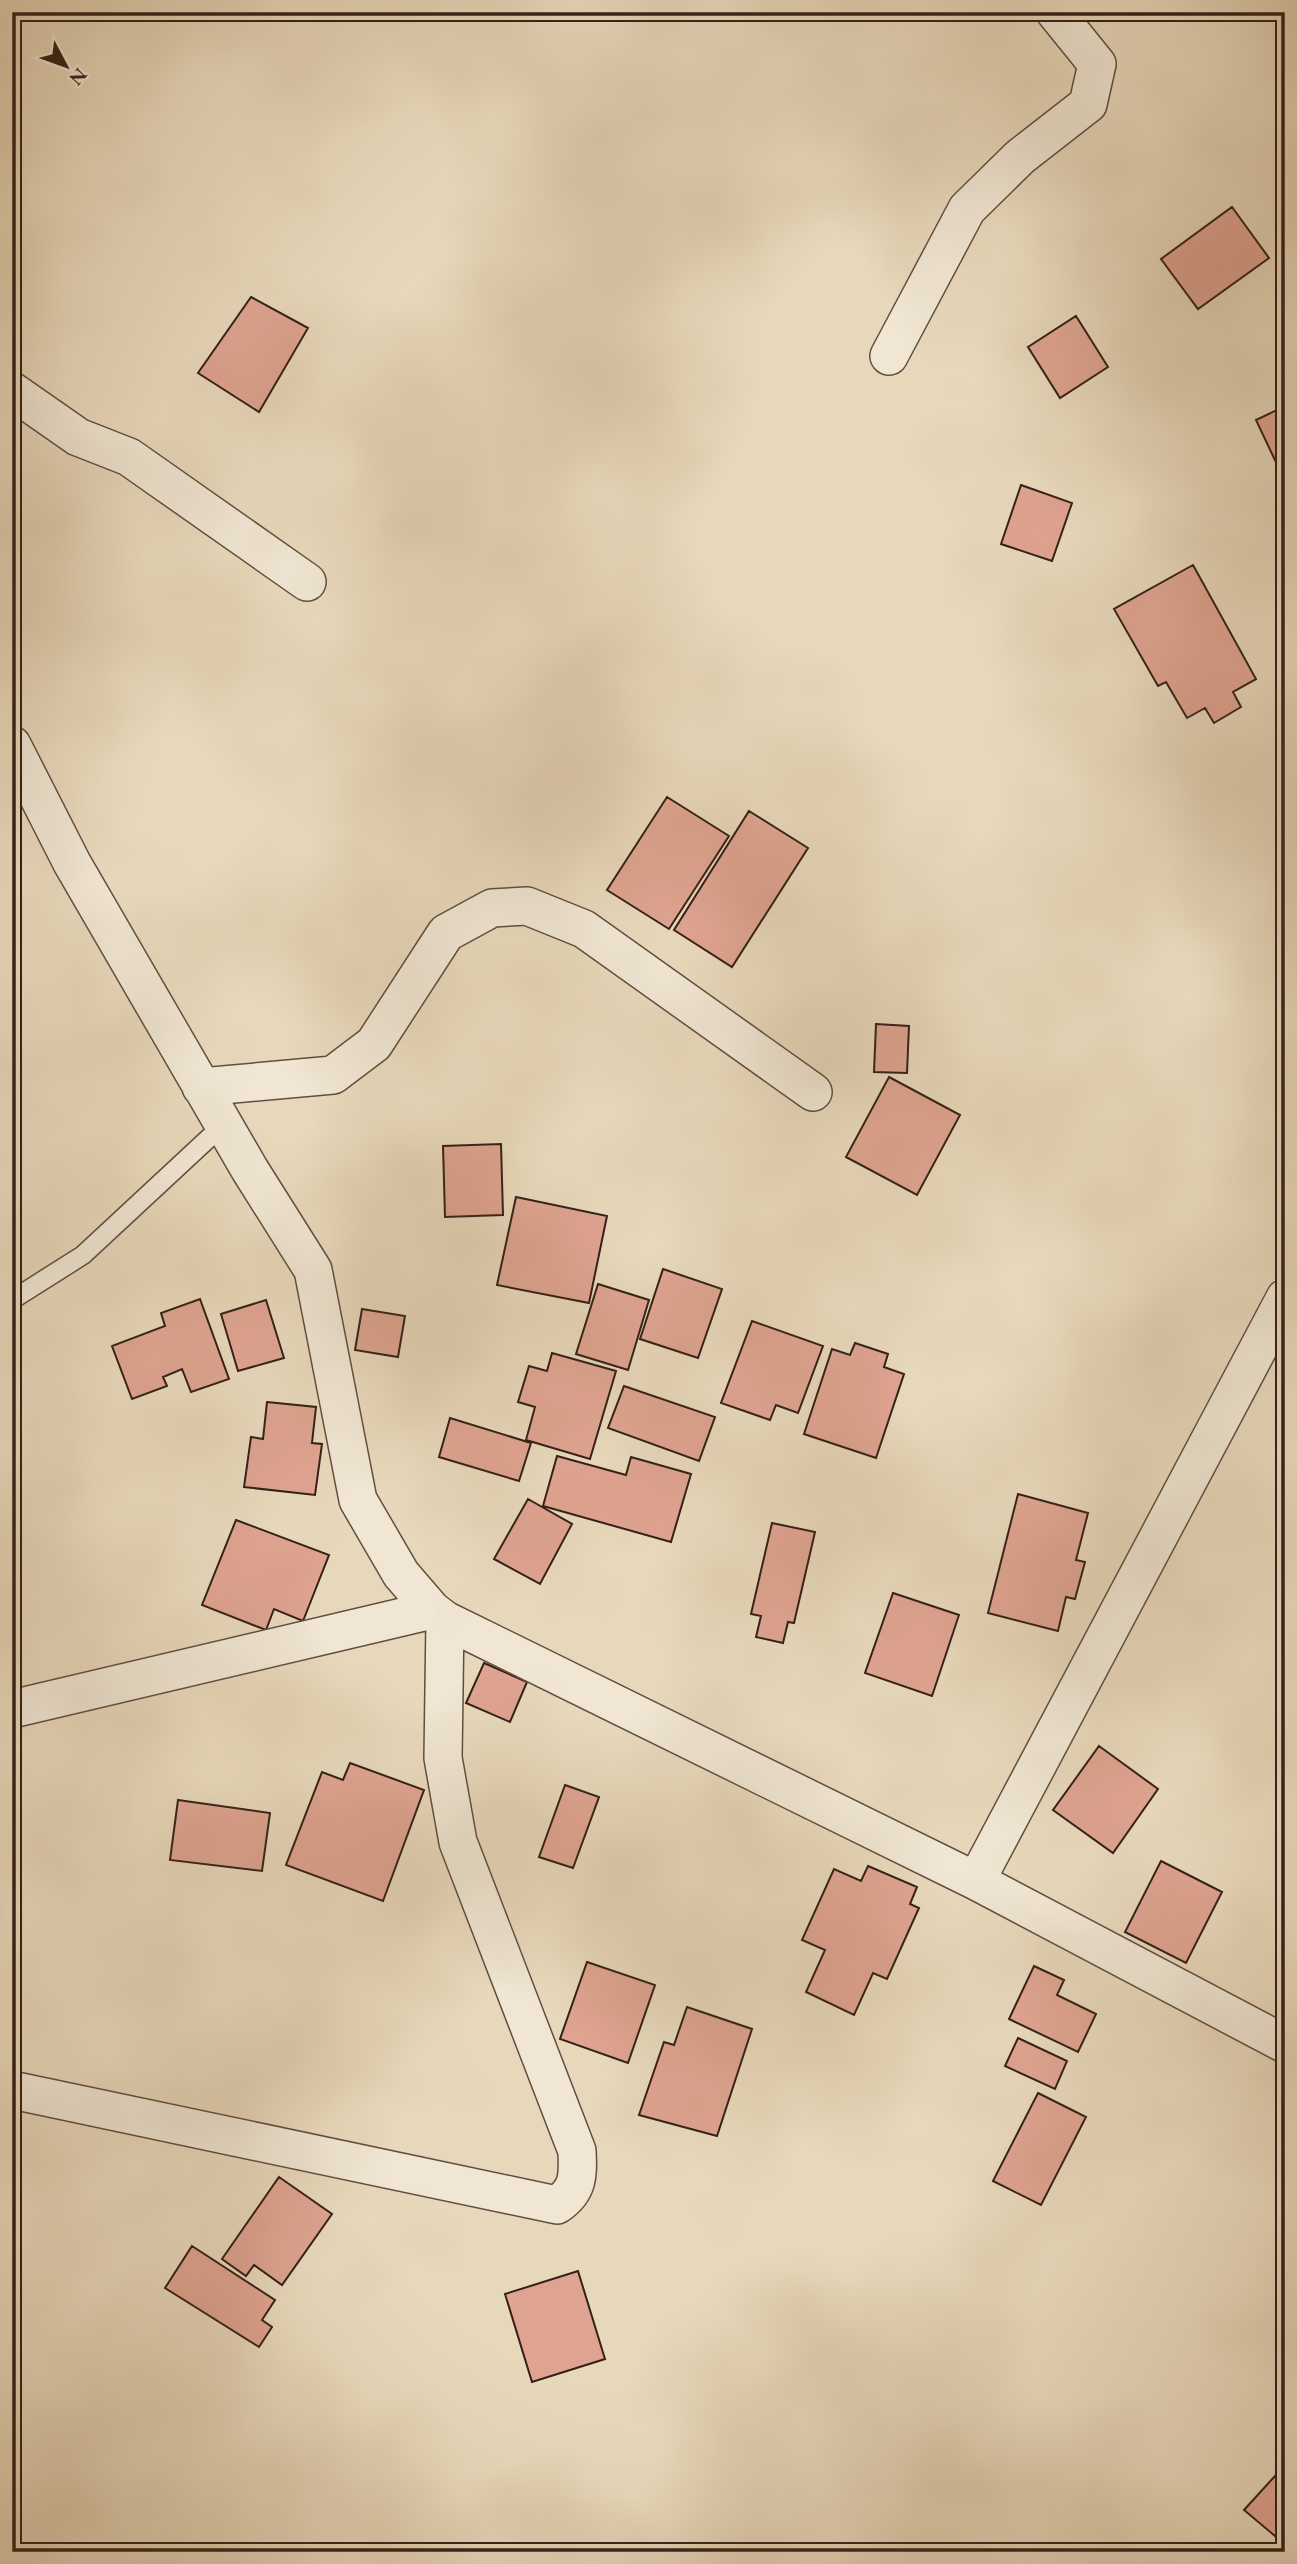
<svg xmlns="http://www.w3.org/2000/svg" width="1297" height="2564" viewBox="0 0 1297 2564" font-family="'EB Garamond',serif">
	<style>
		.building { fill: #dfa491; stroke: #342018; stroke-width: 2 }
		.lines { fill: none; stroke-linecap: round; stroke-linejoin: round }
		.service-casing { stroke: #614e41; stroke-width: 21 }
		.minor-casing { stroke: #614e41; stroke-width: 40 }
		.service { stroke: #f0e6d3; stroke-width: 18 }
		.minor { stroke: #f0e6d3; stroke-width: 37 }
	</style>
	<rect width="100%" height="100%" fill="#e8d8bb"/>
	<filter id="stains"><feTurbulence type="fractalNoise" baseFrequency=".00286" numOctaves="4"/><feColorMatrix values="0 0 0 0 .2 0 0 0 0 .09 0 0 0 0 .02 0 0 0 .5 -.17"/></filter>
	<radialGradient id="worn" r=".72"><stop offset=".6" stop-color="#630" stop-opacity="0"/><stop offset="1" stop-color="#630" stop-opacity=".3"/></radialGradient>
	<path class="building" d="M1232,207L1269,258L1198,309L1161,259Z
		M251,297L308,328L259,412L198,373Z
		M1076,316L1108,367L1060,398L1028,347Z
		M1285,406V474L1282,475L1256,420Z
		M1021,485L1072,503L1052,561L1001,544Z
		M1193,565L1256,679L1233,692L1241,707L1214,723L1205,708L1187,718L1166,682L1158,686L1114,609Z
		M667,797L729,836L669,929L607,890Z
		M749,811L808,848L732,967L674,930Z
		M876,1024L909,1026L907,1073L874,1072Z
		M889,1077L960,1115L917,1195L846,1157Z
		M501,1144L503,1215L445,1217L443,1146Z
		M516,1197L607,1216L589,1303L497,1285Z
		M663,1269L722,1289L698,1358L640,1339Z
		M598,1284L649,1300L628,1370L576,1354Z
		M200,1299L229,1379L191,1392L182,1369L163,1377L167,1386L132,1399L112,1346L165,1326L161,1313Z
		M266,1300L284,1358L238,1371L221,1314Z
		M362,1309L405,1316L398,1357L355,1350Z
		M752,1321L823,1346L798,1413L776,1405L770,1420L721,1403Z
		M855,1343L888,1354L884,1367L904,1374L876,1458L804,1434L832,1349L850,1355Z
		M552,1353L616,1371L590,1459L526,1440L535,1407L518,1402L529,1366L547,1371Z
		M624,1386L715,1417L699,1461L608,1428Z
		M267,1402L316,1407L312,1443L322,1444L315,1495L244,1487L251,1437L263,1439Z
		M450,1418L531,1443L519,1481L439,1457Z
		M557,1456L626,1475L631,1457L691,1474L671,1542L543,1506Z
		M1018,1494L1088,1513L1076,1560L1085,1562L1075,1599L1066,1597L1058,1631L988,1613Z
		M528,1499L572,1524L540,1584L494,1559Z
		M236,1520L329,1555L303,1621L274,1609L266,1630L202,1605Z
		M772,1523L815,1532L794,1623L788,1622L783,1643L756,1637L761,1616L751,1614Z
		M893,1593L959,1615L932,1696L865,1673Z
		M484,1663L527,1682L510,1722L466,1703Z
		M1099,1746L1158,1789L1113,1853L1053,1810Z
		M350,1763L424,1790L383,1901L286,1865L322,1772L343,1780Z
		M565,1785L599,1797L573,1868L539,1857Z
		M1285,1785V1830L1278,1829Z
		M178,1800L270,1813L262,1871L170,1860Z
		M1161,1861L1222,1892L1186,1963L1125,1932Z
		M868,1866L917,1887L910,1904L919,1908L887,1979L873,1973L854,2015L806,1992L825,1950L802,1940L834,1869L861,1881Z
		M587,1962L655,1985L628,2063L560,2039Z
		M1034,1966L1064,1980L1057,1995L1096,2014L1078,2052L1009,2019Z
		M687,2007L752,2029L717,2136L639,2115L664,2042L674,2045Z
		M1018,2038L1067,2061L1055,2089L1005,2066Z
		M1038,2093L1086,2117L1041,2205L993,2181Z
		M279,2177L332,2214L282,2285L254,2265L246,2276L222,2259Z
		M192,2246L275,2300L262,2320L272,2327L259,2347L165,2288Z
		M578,2271L605,2359L532,2382L505,2294Z
		M1285,2465V2525L1275,2536L1244,2510Z"/>
	<g class="lines">
		<g class="service-casing">
			<path id="service" d="M12,1300L83,1255L224,1124"/>
		</g>
		<g class="minor-casing">
			<path id="minor" d="M889,356L967,209L1020,157L1088,104L1097,64L1055,12
				M12,391L78,437L129,457L307,582
				M12,745L72,863L250,1170L313,1270L358,1500L401,1574L432,1610L445,1620L976,1881L1285,2044
				M201,1087L333,1075L374,1044L446,933L492,908L527,906L584,929L813,1092
				M12,1709L432,1610
				M976,1881L1285,1298
				M12,2090L557,2205C579,2190 578,2175 577,2151L458,1842L443,1758L445,1620"/>
		</g>
		<use href="#service" class="service"/>
		<use href="#minor" class="minor"/>
	</g>
	<rect width="1297" height="2564" fill="none" stroke="#e8d8bb" stroke-width="42"/>
	<rect x="14" y="14" width="1269" height="2536" fill="none" stroke="#342018" stroke-width="3.5"/>
	<rect x="21" y="21" width="1255" height="2522" fill="none" stroke="#342018" stroke-width="2"/>
	<g transform="translate(66 66) rotate(131)" stroke="#f0e6d3" stroke-width="5" paint-order="stroke">
	<path d="M0-5L12 26L0 18L-12 26Z" fill="#342018"/>
	<text y="-10" font-size="19" font-weight="bold" text-anchor="middle" fill="#342018">N</text>
	</g>
	<rect width="100%" height="100%" filter="url(#stains)"/>
	<rect width="100%" height="100%" fill="url(#worn)"/>
</svg>
